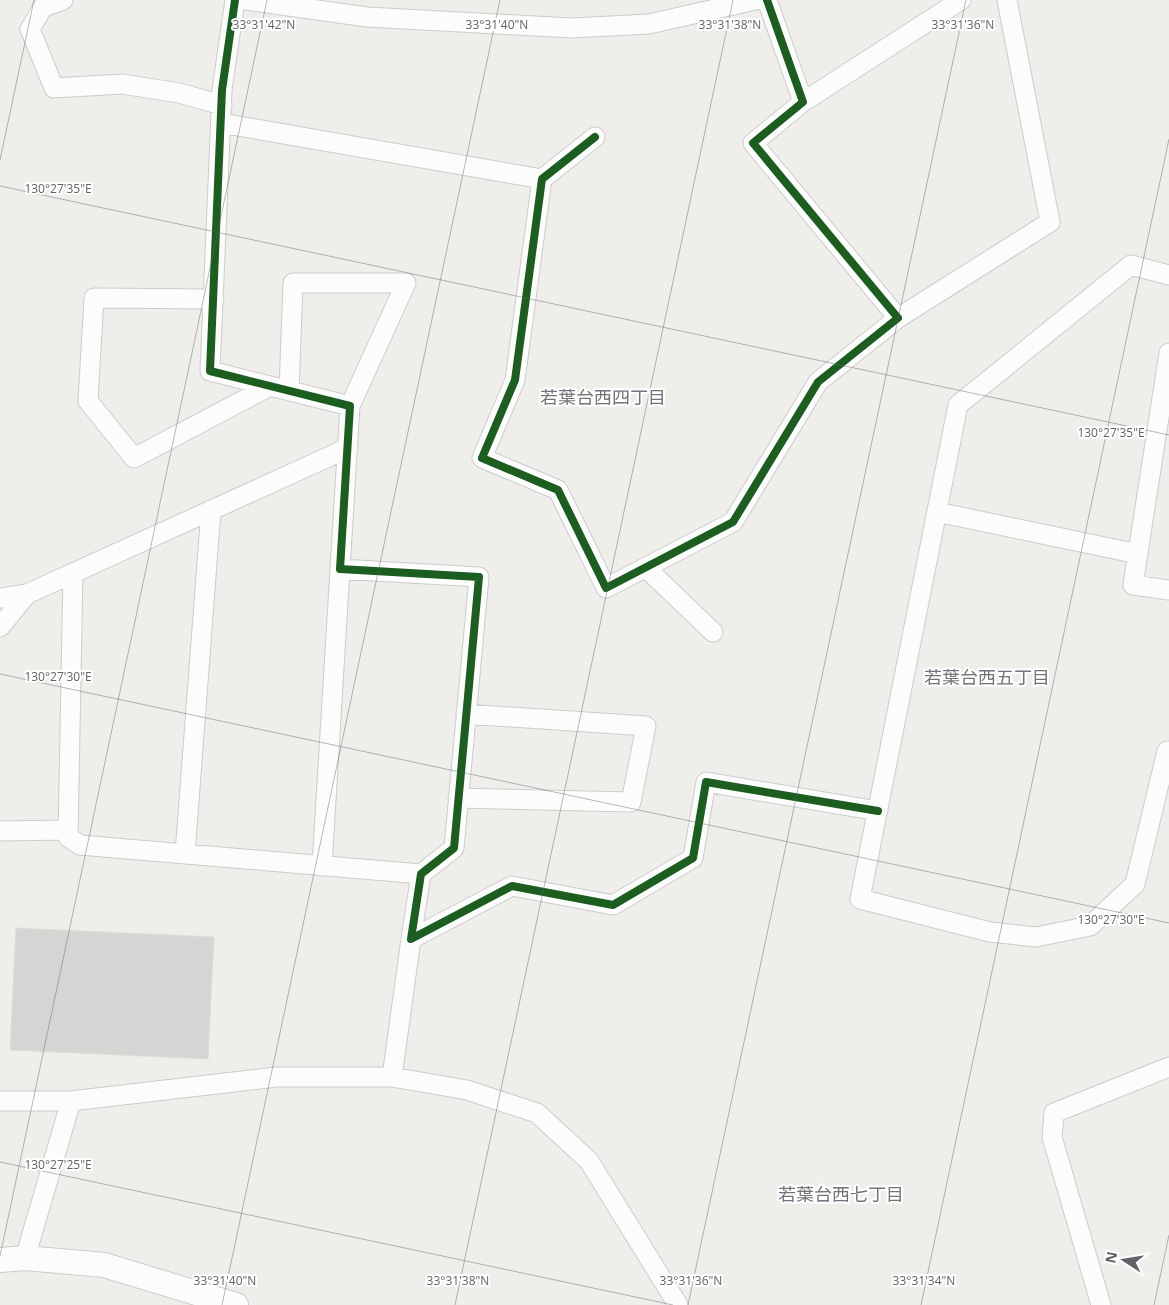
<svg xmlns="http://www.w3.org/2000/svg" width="1169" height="1305" viewBox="0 0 1169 1305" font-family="'Open Sans','Noto Sans JP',sans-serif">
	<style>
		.building { fill: #d6d5d3; stroke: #deddd9 }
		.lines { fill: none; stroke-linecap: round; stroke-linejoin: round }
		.minor-casing { stroke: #cbcccc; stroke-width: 21 }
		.tertiary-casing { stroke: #cbcccc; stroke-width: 26 }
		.minor { stroke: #fdfcfc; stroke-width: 19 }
		.tertiary { stroke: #fdfcfc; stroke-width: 24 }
		.cycleway-casing { stroke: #fff; stroke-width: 11 }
		.cycleway { stroke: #1b5e20; stroke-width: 8 }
		.ticks { fill: none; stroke: #5f6368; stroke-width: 1; stroke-opacity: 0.45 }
		.labels { text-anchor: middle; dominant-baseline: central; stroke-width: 4; stroke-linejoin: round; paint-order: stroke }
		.neighbourhood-label { font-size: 18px; fill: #70757a; stroke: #fff }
		.ticks-label { font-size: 12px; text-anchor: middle; fill: #5f6368; stroke: #fff; stroke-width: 4; stroke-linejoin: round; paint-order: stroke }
	</style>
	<rect width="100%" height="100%" fill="#efeeea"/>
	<path class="building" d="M16,928L214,937L208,1059L10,1050Z"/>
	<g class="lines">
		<g class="minor-casing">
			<path id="minor" d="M63,0L43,7L30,29L54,88L122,84L179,93L222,105
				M235,0L222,90L210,371L350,406L340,569L479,577L454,848L421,874L411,939L512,886L613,905L693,858L706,782L878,811
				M246,0L367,17L572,28L649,24L755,0
				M803,102L961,0
				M221,123L542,179
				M595,137L542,179L515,380L482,458L558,490L606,588L733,522L818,382L898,318L753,143L803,102L767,0
				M1169,275L1131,265L958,405L860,899L990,932L1036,937L1090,926L1135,884L1167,751H1169
				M214,299L94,298L88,401L134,458L270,386
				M898,318L1050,222L1007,0
				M1169,353L1133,585L1169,590
				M289,391L293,283H406L350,406
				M937,512L1138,554
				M646,568L713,632
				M73,573L68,837L80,845L421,874
				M0,598L27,594
				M0,627L27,594L348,448
				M458,798L631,802L646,726L466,714
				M0,831L68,830
				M185,854L211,510
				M322,866L340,569
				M392,1077L411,939
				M0,1101H71L276,1077H392L467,1090L537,1113L589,1161L678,1305
				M25,1258L71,1101
				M1101,1305L1052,1137L1054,1113L1169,1067"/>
		</g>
		<g class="tertiary-casing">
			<path id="tertiary" d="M0,1260L25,1258L104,1265L236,1305"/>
		</g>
		<use href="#minor" class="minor"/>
		<use href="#tertiary" class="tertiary"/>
		<g class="cycleway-casing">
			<path id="cycleway" d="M235,0L222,90L210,371L350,406L340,569L479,577L454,848L421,874L411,939L512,886L613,905L693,858L706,782L878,811
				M595,137L542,179L515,380L482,458L558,490L606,588L733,522L818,382L898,318L753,143L803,102L767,0"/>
		</g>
		<use href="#cycleway" class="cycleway"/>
	</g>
	<path class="ticks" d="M0,160L34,0M0,186L1169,435M0,674L1169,923M0,1162L673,1305M0,1256L267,0M222,1305L500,0M455,1305L733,0M688,1305L966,0M921,1305L1169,139M1154,1305L1169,1235"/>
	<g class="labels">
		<g class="neighbourhood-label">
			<text x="603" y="397">若葉台西四丁目</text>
			<text x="987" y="677">若葉台西五丁目</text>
			<text x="841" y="1194">若葉台西七丁目</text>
		</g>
	</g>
	<g class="ticks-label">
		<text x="264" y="29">33°31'42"N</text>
		<text x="497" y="29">33°31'40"N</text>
		<text x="730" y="29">33°31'38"N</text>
		<text x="963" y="29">33°31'36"N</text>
		<text x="58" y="193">130°27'35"E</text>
		<text x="1111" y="437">130°27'35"E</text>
		<text x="58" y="681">130°27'30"E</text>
		<text x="1111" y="924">130°27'30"E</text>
		<text x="58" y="1169">130°27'25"E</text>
		<text x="225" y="1285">33°31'40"N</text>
		<text x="458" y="1285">33°31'38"N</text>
		<text x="691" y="1285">33°31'36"N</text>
		<text x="924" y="1285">33°31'34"N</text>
	</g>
	<g transform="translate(1124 1260) rotate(282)" stroke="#ffffff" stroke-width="4" paint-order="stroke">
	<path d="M0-4L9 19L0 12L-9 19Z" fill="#5f6368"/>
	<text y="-8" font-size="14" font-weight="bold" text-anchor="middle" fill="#5f6368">N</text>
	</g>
</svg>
